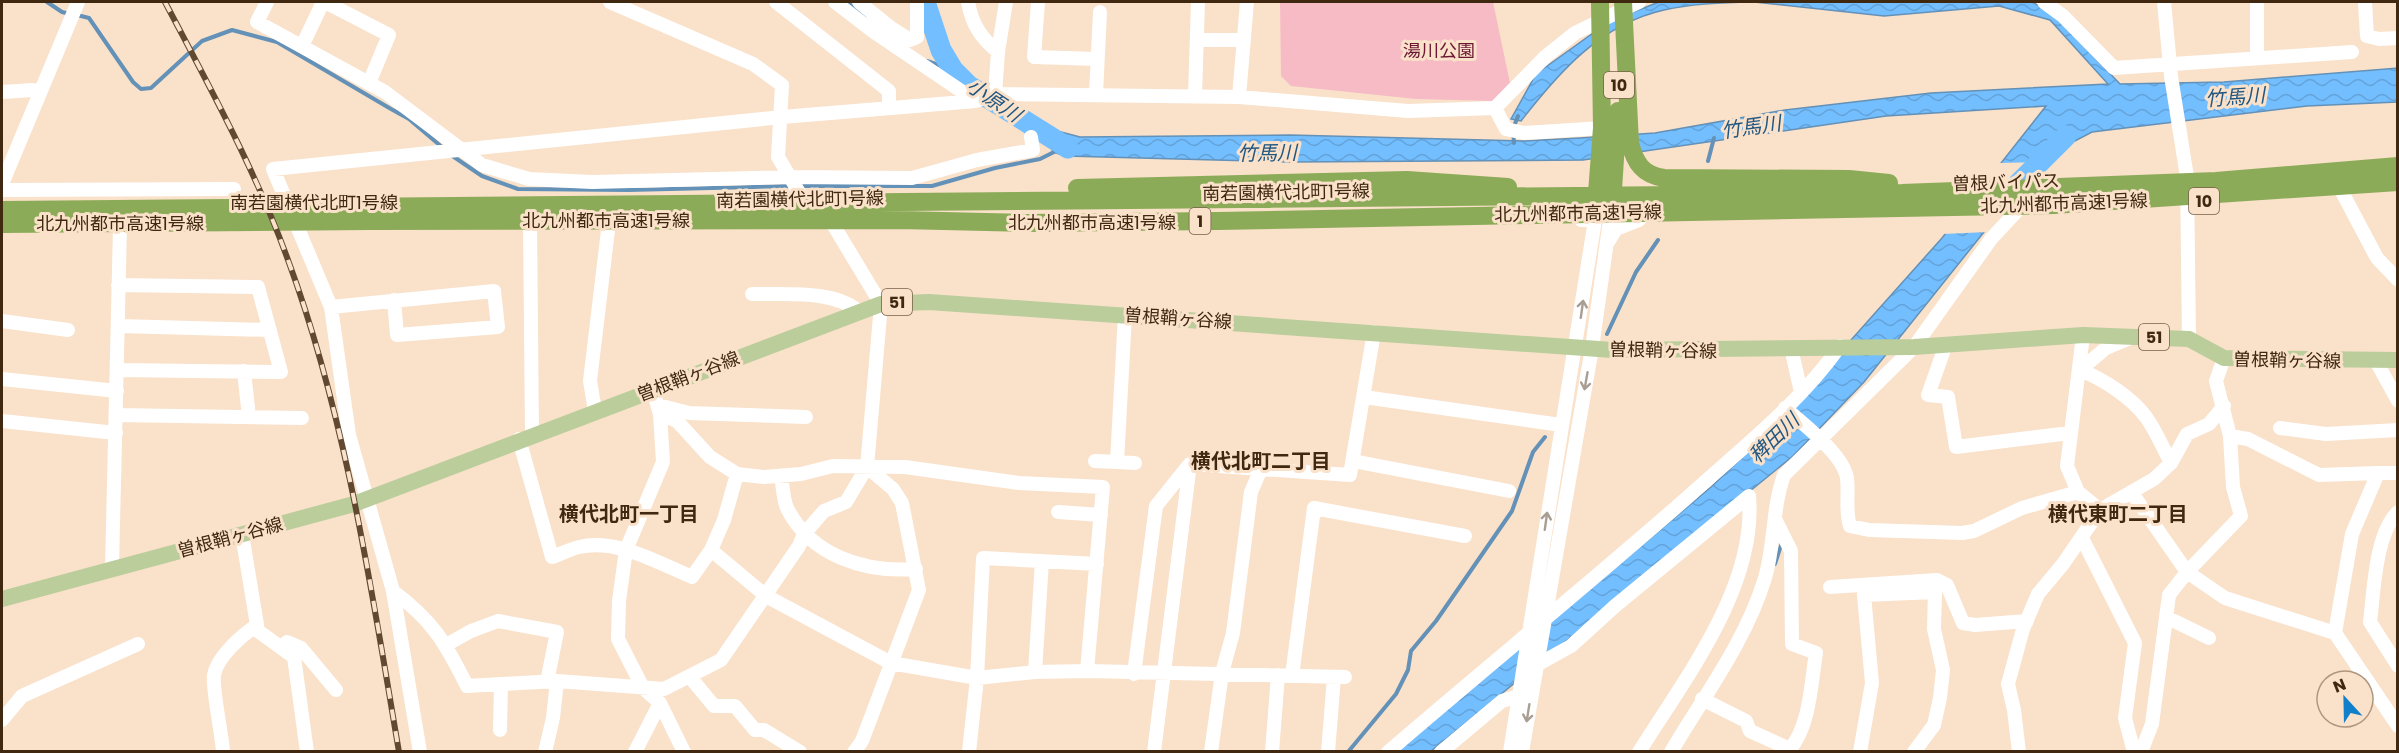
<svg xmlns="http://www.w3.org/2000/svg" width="2399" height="753" viewBox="0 0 2399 753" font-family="Poppins,'Noto Sans JP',sans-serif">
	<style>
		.park { fill: #f7bbc6 }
		.water { fill: url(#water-waves); stroke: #6391b7; stroke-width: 1.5 }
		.pier { fill: #fae1ca }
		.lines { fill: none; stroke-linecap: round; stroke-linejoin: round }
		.stream { stroke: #6391b7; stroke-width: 4 }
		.river { stroke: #72beff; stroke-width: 21 }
		.minor { stroke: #fff; stroke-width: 14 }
		.major { stroke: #bacd9b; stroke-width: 16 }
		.highway { stroke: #8cab59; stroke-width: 18 }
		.rail-casing { stroke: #614931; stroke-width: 6 }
		.rail { stroke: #fae1ca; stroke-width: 4; stroke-dasharray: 11; stroke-linecap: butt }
		.oneway { stroke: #a99e93 }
		.labels { text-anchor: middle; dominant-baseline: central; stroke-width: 6; stroke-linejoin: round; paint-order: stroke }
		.shield { fill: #fae1ca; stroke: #776047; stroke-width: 1.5 }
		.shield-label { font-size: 16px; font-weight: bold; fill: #3f280f }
		.park-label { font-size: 18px; fill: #6c1633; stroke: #fae1ca }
		.street-label { font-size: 18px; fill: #3f280f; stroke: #fae1ca }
		.water-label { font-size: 20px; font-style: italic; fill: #215781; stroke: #fae1ca }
		.neighbourhood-label { font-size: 20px; font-weight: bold; fill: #3f280f; stroke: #fae1ca }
	</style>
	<defs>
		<pattern id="water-waves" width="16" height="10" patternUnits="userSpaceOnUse" patternTransform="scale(1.5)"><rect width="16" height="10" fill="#72beff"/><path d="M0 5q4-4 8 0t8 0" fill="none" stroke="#64a3d9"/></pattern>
	</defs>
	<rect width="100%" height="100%" fill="#fae1ca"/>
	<path class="park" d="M1280,2H1493L1510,83L1493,101L1416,99L1291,86L1281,76Z"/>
	<path class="water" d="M1659,2H1746C1718,3 1691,4 1664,10C1601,24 1559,72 1521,121L1511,119L1536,74L1610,21Z
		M1754,2H2032L2053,14L2120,84L2224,82L2398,68L2397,102L2307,106L2092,132L2044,157L1864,382L1793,456L1430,752L1398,751L1711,487L1769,432L1942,238L2046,106L1886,116L1583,160L1289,162L1065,156L1053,152L1044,133L1050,129L1080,137L1290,135L1524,141L1580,138L1655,133L1785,110L1931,93L2108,84L2050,20L1999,6L1884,16Z"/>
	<path class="pier" d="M2044,162L1989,232L1942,234L1997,163Z"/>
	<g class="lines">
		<path class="stream" d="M47,2L62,12L70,14
			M847,2L865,16
			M77,15L89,18L133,82L141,89L151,88L202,41L232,30L277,42L391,109L409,119L443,148
			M927,61L953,70
			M1514,143L1513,129L1518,116
			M451,155L482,176L518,189L628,190L792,186
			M1708,161L1714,138
			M799,186H932L995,168L1040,159L1056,151
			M1607,334L1636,272L1658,240
			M1775,564L1782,542
			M1348,752L1396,694L1408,670L1411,651L1436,621L1512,511L1533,452L1545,437"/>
		<path class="river" d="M925,2L941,50L953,70L969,86L1068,148
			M2018,184L2066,136"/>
		<path class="minor" d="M267,2L257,22L385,92L482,165L529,179L592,182L790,177L912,178L977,160L1033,150L1031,137
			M325,2L389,35L369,83
			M776,2L889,91V108
			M835,2L874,32L976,101
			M859,2L891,28L910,40L917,37V2
			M968,2C972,24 980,37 998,52
			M1038,2L1034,57L1097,59
			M2044,2L2063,16L2114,68L2352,52
			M2164,2L2171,76L2187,177L2189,339
			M2257,2V58
			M2365,2L2367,36L2379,39L2398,38
			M1197,40H1244
			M302,46L323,2
			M2,92L33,90L40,93
			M995,94L998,52L1006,2
			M1096,94L1100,12
			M1195,95L1198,2
			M1239,97L1247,2
			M1495,108L1545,57L1575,33L1639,2
			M2,184L78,2
			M2,190L234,189
			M2342,192L2377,258L2398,280
			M530,223L532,434
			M1608,242L1616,229L1639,220
			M752,294C785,295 833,289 860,312
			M331,307L494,291L498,327L397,335L394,300
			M1125,315L1117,462L1135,463
			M2,321L68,330
			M119,326L270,330
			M2083,335L2067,466L2078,492L2100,510
			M1946,344L1928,395L1948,397L1956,447L2070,433
			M1791,348L1801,392
			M2376,361L2398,401
			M118,370L281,372L258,287L118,285
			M2080,370C2103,379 2131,397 2146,417C2156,431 2163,448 2171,463
			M2080,370L2106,348L2130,338
			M244,371L249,417
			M2,379L117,391
			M653,390L660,414L663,462L626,550L619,601L618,639L643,688L660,703L684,752
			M1364,397L1561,425
			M658,405L689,413L806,417
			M1785,408C1803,424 1843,454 1847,478C1849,494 1845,511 1850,526L1869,530L1962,533L1974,531L2022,508L2078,492
			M595,411L590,381L609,222
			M660,414L677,421L710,457L737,474L764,477L801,474L833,466L905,467L1019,483L1103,487L1087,671
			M117,415L302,418
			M2,421L116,433
			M2280,428L2326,434L2398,430
			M2230,436L2248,439L2319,475L2378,473
			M519,439L552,557C561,554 570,549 579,547C617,538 658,563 692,577L711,550L766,596L891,663L977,678L1035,672L1087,671L1345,677
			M1095,461L1117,462
			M1353,461L1509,491
			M2398,473H2378L2352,534L2335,633L2398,726
			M781,476C783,486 783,499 787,508C811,556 865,573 916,569
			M2132,493L2187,572L2225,598L2335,633
			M1058,512L1101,515
			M2398,512C2375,534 2374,591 2370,622L2398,666
			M1776,521L1791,551L1792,644L1816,653C1811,683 1810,726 1790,749
			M242,534L258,631L294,657L307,752
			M2082,538L2135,643L2125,718L2134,752
			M711,550L724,520L737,474
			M112,568L120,227
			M1830,587L1937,580L1947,585L1963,623L1975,625L2027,621
			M393,591C433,621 445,642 467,686L557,681L664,689L721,660L799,546L804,534L824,511L846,502L867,467L881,304L834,226L803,199L778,157L782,85L753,64L610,2
			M2166,617L2209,638
			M446,645L471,631L498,621L557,632L547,682
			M283,646L287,642L301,648L336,690
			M1535,666L1571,646L1615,606L1749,496C1757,587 1685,678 1639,752
			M1035,672L1042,561
			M1134,674L1156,506L1188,466
			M1292,676L1314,508L1465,536
			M690,677L714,706H735L755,730H764L800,752
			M1702,699L1746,721L1750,731L1790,749L1789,752
			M2,720L22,696L138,644
			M500,730L501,684
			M223,752C222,734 212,689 214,675C217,657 242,635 257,625
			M420,752L393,591L349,435L331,307L273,169L782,117L976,101L995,94L1239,97L1408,111L1495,108L1506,129L1524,133L1602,128
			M545,752L553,718L557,681
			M635,752L660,703
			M854,752L862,741L919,590L902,503L893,489L867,467
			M969,752L977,678L983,558L1097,564
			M1154,752L1190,464L1350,475L1374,332
			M1211,752L1222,673L1233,633L1251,492L1261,469
			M1272,752L1278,675
			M1328,752L1334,677
			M1388,752C1488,666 1590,583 1689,496C1741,449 1799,404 1840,346
			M1441,752L1502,701L1519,696
			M1510,752L1591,245L1595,220H1581
			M1522,752L1592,348L1610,220
			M1671,752C1704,696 1746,641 1765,578C1775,544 1772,509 1784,475L1914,347L1991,239L2016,212
			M1860,752L1872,683L1864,595L1935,592L1934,629L1943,670L1940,698L1934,725L1914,752
			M2019,752L2014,710L2008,684L2023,629L2038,594L2063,564L2100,510L2154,479L2171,463L2187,434L2209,424L2224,406
			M2141,752L2152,724L2169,595L2187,572L2241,516L2233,487L2230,436L2216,381L2224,358"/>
		<path class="major" d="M2,599L354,504L881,304L929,302L1613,350L1914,347L2083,335L2189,339L2224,358L2398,360"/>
		<path class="highway" d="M1623,2L1630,143C1635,163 1643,175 1664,178L1849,179L1889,183
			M1077,188L1407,180L1508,187
			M1596,206L1602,128L1600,2
			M1612,206L1618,111
			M2,210L1902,193L2216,181L2398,166
			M2,224L370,221L900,220L1026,223L1218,221L2054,205L2398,182"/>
		<g class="rail-casing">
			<path id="rail" d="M165,2C209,86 256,171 288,260C346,417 371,587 399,752"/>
		</g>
		<use href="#rail" class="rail"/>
	</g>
	<defs><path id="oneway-shaft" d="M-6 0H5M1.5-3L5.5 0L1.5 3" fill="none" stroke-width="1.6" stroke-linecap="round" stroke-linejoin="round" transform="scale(1.5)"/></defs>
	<g class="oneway">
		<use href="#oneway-shaft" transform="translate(1582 309) rotate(-82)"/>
		<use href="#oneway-shaft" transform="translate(1586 381) rotate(100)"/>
		<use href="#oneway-shaft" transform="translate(1546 521) rotate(-82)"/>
		<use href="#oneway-shaft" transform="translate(1528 713) rotate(99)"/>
	</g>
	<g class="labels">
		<g class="shield">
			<rect x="1604" y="72" width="30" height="26" rx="4.5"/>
			<rect x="2189" y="188" width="30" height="26" rx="4.5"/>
			<rect x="1189.5" y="208" width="21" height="26" rx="4.5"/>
			<rect x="882" y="289" width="30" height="26" rx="4.5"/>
			<rect x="2139" y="324" width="30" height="26" rx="4.5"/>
		</g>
		<g class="shield-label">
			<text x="1619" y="85">10</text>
			<text x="2204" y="201">10</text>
			<text x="1200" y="221">1</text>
			<text x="897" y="302">51</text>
			<text x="2154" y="337">51</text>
		</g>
		<g class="park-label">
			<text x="1439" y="50">湯川公園</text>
		</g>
		<g class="street-label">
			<text transform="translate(2006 182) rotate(-2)">曽根バイパス</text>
			<text transform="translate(1286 192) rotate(-1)">南若園横代北町1号線</text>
			<text transform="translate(800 199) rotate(-1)">南若園横代北町1号線</text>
			<text x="314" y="202">南若園横代北町1号線</text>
			<text transform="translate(2064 203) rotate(-2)">北九州都市高速1号線</text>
			<text transform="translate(1578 213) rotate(-1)">北九州都市高速1号線</text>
			<text x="606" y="220">北九州都市高速1号線</text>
			<text x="1092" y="222">北九州都市高速1号線</text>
			<text x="120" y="223">北九州都市高速1号線</text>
			<text transform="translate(1178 318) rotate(4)">曽根鞘ヶ谷線</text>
			<text transform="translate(1663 350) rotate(1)">曽根鞘ヶ谷線</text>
			<text transform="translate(2287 360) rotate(1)">曽根鞘ヶ谷線</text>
			<text transform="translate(688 376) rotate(-21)">曽根鞘ヶ谷線</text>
			<text transform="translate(230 537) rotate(-15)">曽根鞘ヶ谷線</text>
		</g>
		<g class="water-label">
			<text transform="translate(2235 97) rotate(-4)">竹馬川</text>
			<text transform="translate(994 100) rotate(34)">小原川</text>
			<text transform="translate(1751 127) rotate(-8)">竹馬川</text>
			<text transform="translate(1267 153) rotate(-1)">竹馬川</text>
			<text transform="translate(1774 438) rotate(-44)">稗田川</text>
		</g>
		<g class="neighbourhood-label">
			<text x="1261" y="461">横代北町二丁目</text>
			<text x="629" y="514">横代北町一丁目</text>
			<text x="2118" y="514">横代東町二丁目</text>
		</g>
	</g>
	<rect width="2399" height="753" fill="none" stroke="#3f280f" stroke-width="6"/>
	<g transform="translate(2345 699) rotate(338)"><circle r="28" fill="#fae1ca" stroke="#af977f" stroke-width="1.5"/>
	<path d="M0-4.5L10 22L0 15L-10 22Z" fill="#1180ca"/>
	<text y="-9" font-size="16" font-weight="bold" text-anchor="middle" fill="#3f280f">N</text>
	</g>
</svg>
